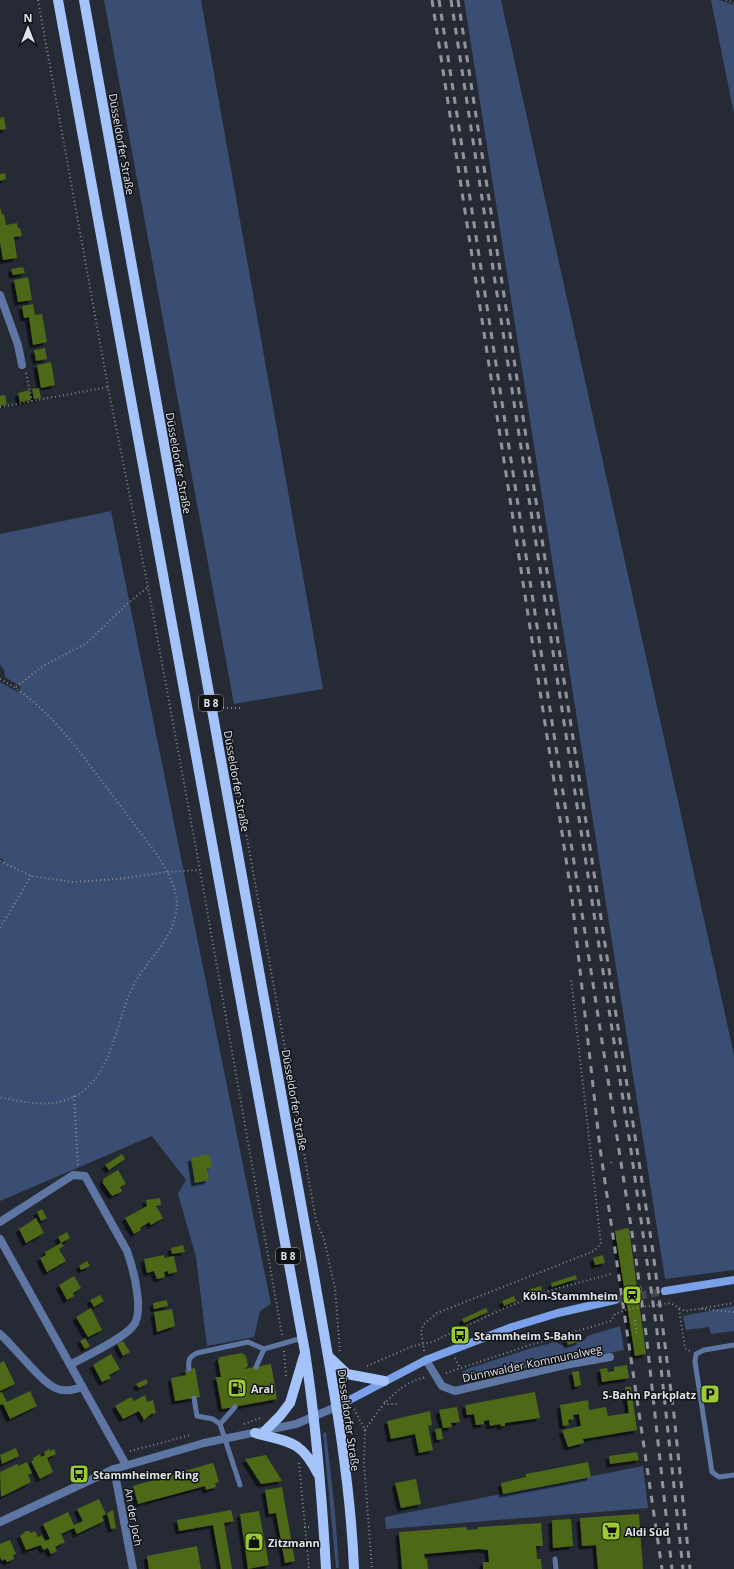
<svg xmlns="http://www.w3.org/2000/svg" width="734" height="1569" viewBox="0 0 734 1569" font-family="'Open Sans',sans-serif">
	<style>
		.green { fill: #3a4e73 }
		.building { fill: #4e6718; filter: url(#shadow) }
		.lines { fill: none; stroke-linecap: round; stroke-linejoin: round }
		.secondary-tunnel { stroke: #41464f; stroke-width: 8; stroke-dasharray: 8 4; stroke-linecap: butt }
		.path { stroke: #868a92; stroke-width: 2; stroke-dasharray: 1 3; stroke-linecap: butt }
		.service { stroke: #5e76a3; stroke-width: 5 }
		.minor { stroke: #5e76a3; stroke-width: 8 }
		.tertiary { stroke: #5e76a3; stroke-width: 8 }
		.secondary { stroke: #7aa1e9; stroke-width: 8 }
		.primary { stroke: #a4c3fb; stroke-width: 10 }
		.rail { stroke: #90959c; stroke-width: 3; stroke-dasharray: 7 7; stroke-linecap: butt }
		.labels { text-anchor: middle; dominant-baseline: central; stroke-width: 3; stroke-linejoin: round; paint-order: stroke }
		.shield { fill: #111317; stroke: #a2a5ab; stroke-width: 1 }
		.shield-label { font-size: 10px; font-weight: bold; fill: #e0e4ea }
		.street-label { font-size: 11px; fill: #e0e4ea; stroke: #111317 }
		.poi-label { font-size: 11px; font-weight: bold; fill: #e0e4ea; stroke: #111317; text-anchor: start }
	</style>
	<defs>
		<filter id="shadow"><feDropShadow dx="-3.5" dy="3.5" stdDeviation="0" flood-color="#0009"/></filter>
	</defs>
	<rect width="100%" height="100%" fill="#252a34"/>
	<path class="green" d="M104,0H201L323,689L234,704Z
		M464,0H501L734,1055V1270L665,1279Z
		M711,0H719L734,5V114Z
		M111,511L271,1304L260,1311L254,1337L207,1346L196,1257L178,1194L186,1180L152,1136L0,1201V863L4,860L0,858V682L18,692L21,687L5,677L4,670L0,665V534Z
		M734,1306V1331L711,1334L709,1327L686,1330L683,1316Z
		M620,1326L624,1350L467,1378L462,1379L461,1376L462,1372L470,1368L532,1348L555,1342L564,1346L585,1340L587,1336Z
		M326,1432L335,1512L339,1568H336L323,1433Z
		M643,1466L648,1508L386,1529L385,1517Z"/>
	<path class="building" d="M4,117L6,129L0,130V118Z
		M5,173L6,179L0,181V174Z
		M0,207L2,215L4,214L6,225L17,223L18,228H20L22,236L14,237L17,258L3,260L0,242Z
		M23,267L25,273L13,275L11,269Z
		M28,277L32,300L18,302L14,280Z
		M33,304L35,315L42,314L47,342L33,345L29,317L24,318L22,306Z
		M45,348L47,359L36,361L34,350Z
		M51,362L55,385L41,388L37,365Z
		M39,388L41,398L34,399L32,389Z
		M29,390L31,400L20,402L18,393Z
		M5,395L7,404L0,406V396Z
		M122,1154L125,1159L109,1170L105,1165Z
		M209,1154L212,1167L207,1168L209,1180L195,1183L191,1158Z
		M118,1170L126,1184L120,1187L122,1190L121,1192L112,1196L102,1182L104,1181L103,1179Z
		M160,1198L161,1205L156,1206L163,1218L151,1225L149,1222L140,1228L141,1230L134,1234L125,1218L147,1206L146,1200Z
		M42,1209L47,1218L41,1221L37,1212Z
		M36,1218L44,1233L26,1243L19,1229Z
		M627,1228L629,1229L646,1354L635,1356L615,1231Z
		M67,1232L70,1238L61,1243L64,1246L59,1249L66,1261L47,1272L40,1258L46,1255L45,1252L61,1243L58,1237Z
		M183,1245L185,1252L172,1254L171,1248Z
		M164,1255V1258L174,1256L177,1272L168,1274V1271L164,1272L165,1277L157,1279L154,1271L147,1273L144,1259Z
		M603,1255L605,1263L595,1265L593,1258Z
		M87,1261L90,1266L81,1270L79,1266Z
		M576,1275L577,1279L552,1287L551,1283Z
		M74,1276L81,1288L73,1293L74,1296L67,1300L59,1285Z
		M541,1286L542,1291L530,1295L528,1290Z
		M100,1295L104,1301L94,1307L90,1300Z
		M514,1296L516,1301L504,1306L502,1301Z
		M167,1300L168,1306L154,1309L153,1303Z
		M91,1308L102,1330L88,1337L76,1317Z
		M486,1308L488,1312L464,1323L462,1319Z
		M172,1309L175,1326L157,1332L154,1312Z
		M579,1336L580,1341L568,1345L566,1340Z
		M85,1338L90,1346L85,1349L80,1341Z
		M123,1341L130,1352L123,1356L117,1344Z
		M242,1353L246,1356L248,1366L244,1369L271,1364L277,1399L222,1409L216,1377H221L218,1360L220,1357Z
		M111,1354L120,1369L109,1375L111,1378L102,1382L93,1365Z
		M4,1361L15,1384L0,1391V1363Z
		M627,1365L629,1378L602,1382L600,1369L607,1368L608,1372L614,1371V1367Z
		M195,1368L200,1397L175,1401L171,1378L186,1375L185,1370Z
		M579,1371L581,1385L575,1387L572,1372Z
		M146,1379L148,1383L139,1388L136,1384Z
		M625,1387H631L637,1430L583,1439L584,1443L568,1447L562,1430L581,1426L579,1414L573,1415L574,1419L568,1420L569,1425L563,1426L560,1405L588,1400L589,1410L606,1407L608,1416L629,1413Z
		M30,1391L37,1406L10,1419L3,1404L0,1405V1393L2,1392L7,1402Z
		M535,1392L540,1418L505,1423V1426H501L500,1424L490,1426L489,1420L484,1421V1424L476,1425L474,1414L467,1415L465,1405Z
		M145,1395L147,1402L153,1400L156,1413L151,1414L144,1420L139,1411L123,1419L115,1406L131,1397L134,1401Z
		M457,1407L460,1422L451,1423L452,1427L443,1428L439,1410Z
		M430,1411L432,1425L428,1426L433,1450L419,1453L415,1434L391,1439L387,1421Z
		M441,1428L443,1439L437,1440L435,1429Z
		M16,1448L19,1456L2,1464L0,1455Z
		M49,1449L50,1451L54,1449L56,1454L47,1458L53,1472L40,1479L31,1461L34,1460L33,1458L40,1454L41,1457L45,1455L44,1452Z
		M637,1452L639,1460L610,1464L609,1456Z
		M266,1455L282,1481L261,1484L245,1459Z
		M27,1462L32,1473L28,1475L31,1482L1,1497L0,1472L17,1464L18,1466Z
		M588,1462L591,1477L503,1494L501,1483L526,1477V1474Z
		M212,1463L214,1465L219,1482L215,1483L216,1487L206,1490L205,1486L138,1504L133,1486Z
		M416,1479L421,1504L401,1508L395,1483Z
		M282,1487L295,1561L285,1563L276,1513L269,1514L265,1490Z
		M99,1499L106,1514L102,1516L104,1521L77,1534L74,1528L61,1534L65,1542L55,1547L57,1551L51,1554L48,1548L43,1550L41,1545L26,1550L20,1536L26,1531H29L31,1533L35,1531L38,1537L42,1535L45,1541L50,1539L43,1524L68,1512L74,1525L83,1521L77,1509Z
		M113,1510L116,1528L111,1529L107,1513Z
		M231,1510L234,1521L224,1523L232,1569H221L213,1525L179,1531L177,1520Z
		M259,1511L269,1565L248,1569L240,1514Z
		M639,1514L643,1569H598L596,1545L582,1546L580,1518Z
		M571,1519L573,1546L553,1548L552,1520Z
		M541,1523L543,1546H536L537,1559H541L542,1569H483V1562H489L488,1550L479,1549L424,1554L425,1559H427L428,1569H402L399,1532L467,1527V1530L478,1529V1527Z
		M10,1540L16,1554L13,1555L14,1559L7,1562L5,1559L2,1561L0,1557V1544Z
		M197,1546L201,1569H149L147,1556Z"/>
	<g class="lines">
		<path class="secondary-tunnel" d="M615,1300L665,1291"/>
		<path class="path" d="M38,0L108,387L148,587L200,870L282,1335
			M726,0L734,3
			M26,373L32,401
			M0,407L108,387
			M0,679C43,701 72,742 101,780C120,805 139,831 158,856C168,873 180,892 176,912C172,940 151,956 137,979C116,1014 116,1066 82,1092C57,1110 27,1103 0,1097
			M16,687L43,666L87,643L127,604L148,587
			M223,708H242
			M238,788L316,1220L324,1239L335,1288L340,1352
			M0,861L31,876L72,882L118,879L167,872L200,870
			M0,928L31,876
			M74,1096L78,1167
			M611,1162L612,1166
			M679,1309L685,1348L690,1351
			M701,1309L734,1312
			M635,1320L637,1335
			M284,1351L286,1376
			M424,1351L421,1332L423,1325L437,1313L594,1251L601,1244L571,979
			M455,1358L460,1368
			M367,1366L413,1346L432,1342L509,1306L555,1289L611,1274
			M446,1373L527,1346L611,1321L615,1314L628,1309L670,1303L685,1311L734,1303
			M384,1402L388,1404H397
			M354,1409L365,1430L364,1463L372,1569
			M244,1424L263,1417
			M365,1430C380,1407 398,1383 426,1377
			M130,1451L191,1435
			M299,1463L309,1569
			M304,1527H309"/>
		<path class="service" d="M734,1345L704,1350L696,1354L695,1362L712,1472L719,1477L734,1475
			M256,1367L264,1349L302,1338
			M189,1369C188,1360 189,1357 197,1353L248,1342L264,1349
			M194,1398L197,1416L213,1419L220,1424
			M235,1407L220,1424L240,1485
			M555,1559L556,1569"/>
		<path class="minor" d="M0,295L18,345L22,365
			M0,1222L73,1175L85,1176L127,1251C133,1268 145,1312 133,1326C123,1339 86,1356 70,1365
			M0,1239L126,1465
			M0,1334C14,1346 43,1385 58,1389C66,1392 74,1390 82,1387
			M426,1360L442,1386L455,1391L565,1365L610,1357
			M114,1469L133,1569"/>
		<path class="tertiary" d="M0,1522L114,1469L204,1443L296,1424L336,1407"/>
		<path class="secondary" d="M665,1291L734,1280
			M336,1407L426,1360L512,1327L558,1313L615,1300"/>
		<path class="primary" d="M58,0L305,1352C316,1424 322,1496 326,1569
			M84,0L313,1270C330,1369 350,1469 354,1569
			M328,1356L347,1374L384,1381
			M265,1431L280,1416L290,1403L304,1356
			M255,1433C289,1442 301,1440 318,1474"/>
		<path class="rail" d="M432,0L559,813L572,899L600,1148L662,1569
			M439,0L635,1252L646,1333L672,1569
			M451,0L630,1144L657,1331L683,1569
			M458,0L653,1252L674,1415L690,1569"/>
	</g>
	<defs>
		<g id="station-square" transform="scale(1)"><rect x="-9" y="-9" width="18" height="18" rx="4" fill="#9bcb33" stroke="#111317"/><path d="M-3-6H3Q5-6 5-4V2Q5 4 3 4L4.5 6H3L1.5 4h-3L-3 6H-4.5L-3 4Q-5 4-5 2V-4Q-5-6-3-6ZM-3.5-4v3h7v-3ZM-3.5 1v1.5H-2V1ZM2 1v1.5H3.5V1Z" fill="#111"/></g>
		<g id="bus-square" transform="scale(1)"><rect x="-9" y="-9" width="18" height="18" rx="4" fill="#9bcb33" stroke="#111317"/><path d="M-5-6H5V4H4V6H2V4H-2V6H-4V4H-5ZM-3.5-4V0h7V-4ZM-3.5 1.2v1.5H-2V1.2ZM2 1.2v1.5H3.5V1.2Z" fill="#111"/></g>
		<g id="fuel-square" transform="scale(1)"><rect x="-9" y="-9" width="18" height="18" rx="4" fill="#9bcb33" stroke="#111317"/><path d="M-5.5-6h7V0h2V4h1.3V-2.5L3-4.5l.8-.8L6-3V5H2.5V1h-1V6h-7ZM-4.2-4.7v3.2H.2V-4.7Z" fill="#111"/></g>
		<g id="parking-square" transform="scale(1)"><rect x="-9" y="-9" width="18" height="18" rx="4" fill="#9bcb33" stroke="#111317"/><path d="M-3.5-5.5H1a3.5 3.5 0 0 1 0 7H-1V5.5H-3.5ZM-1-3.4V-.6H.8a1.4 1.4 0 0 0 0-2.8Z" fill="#111"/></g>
		<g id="supermarket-square" transform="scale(1)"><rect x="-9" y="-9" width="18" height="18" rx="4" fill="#9bcb33" stroke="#111317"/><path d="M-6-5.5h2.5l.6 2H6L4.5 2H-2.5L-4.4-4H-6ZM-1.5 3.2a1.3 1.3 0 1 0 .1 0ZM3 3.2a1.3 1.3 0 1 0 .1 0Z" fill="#111"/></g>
		<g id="shop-square" transform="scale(1)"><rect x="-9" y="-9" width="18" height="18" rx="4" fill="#9bcb33" stroke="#111317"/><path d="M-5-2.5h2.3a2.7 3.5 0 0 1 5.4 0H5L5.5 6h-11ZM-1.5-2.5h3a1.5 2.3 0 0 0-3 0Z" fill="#111"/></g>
	</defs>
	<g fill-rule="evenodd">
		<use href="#station-square" x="632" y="1295"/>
		<use href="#bus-square" x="460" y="1335"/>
		<use href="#fuel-square" x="237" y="1388"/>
		<use href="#parking-square" x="710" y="1394"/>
		<use href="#bus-square" x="79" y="1474"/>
		<use href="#supermarket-square" x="611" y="1531"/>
		<use href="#shop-square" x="254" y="1542"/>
	</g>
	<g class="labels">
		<g class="shield">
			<rect x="199" y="695" width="24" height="16" rx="3"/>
			<rect x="276" y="1248" width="24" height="16" rx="3"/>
		</g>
		<g class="shield-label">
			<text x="211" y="703">B 8</text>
			<text x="288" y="1256">B 8</text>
		</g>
		<g class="street-label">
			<text transform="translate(122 144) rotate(80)">Düsseldorfer Straße</text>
			<text transform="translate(179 463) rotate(80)">Düsseldorfer Straße</text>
			<text transform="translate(237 781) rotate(80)">Düsseldorfer Straße</text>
			<text transform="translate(295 1100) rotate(80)">Düsseldorfer Straße</text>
			<text transform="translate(532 1363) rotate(-12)">Dünnwalder Kommunalweg</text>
			<text transform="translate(349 1420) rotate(82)">Düsseldorfer Straße</text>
			<text transform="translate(134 1517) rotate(80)">An der Joch</text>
		</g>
		<g class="poi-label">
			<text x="618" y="1295" text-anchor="end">Köln-Stammheim</text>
			<text x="474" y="1335">Stammheim S-Bahn</text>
			<text x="251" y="1388">Aral</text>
			<text x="696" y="1394" text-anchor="end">S-Bahn Parkplatz</text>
			<text x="93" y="1474">Stammheimer Ring</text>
			<text x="625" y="1531">Aldi Süd</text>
			<text x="268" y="1542">Zitzmann</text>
		</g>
	</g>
	<g transform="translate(28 28)" stroke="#111317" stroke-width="3" paint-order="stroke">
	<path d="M0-3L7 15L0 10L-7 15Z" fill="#e0e4ea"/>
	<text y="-6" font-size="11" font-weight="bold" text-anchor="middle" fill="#e0e4ea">N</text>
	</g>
</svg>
